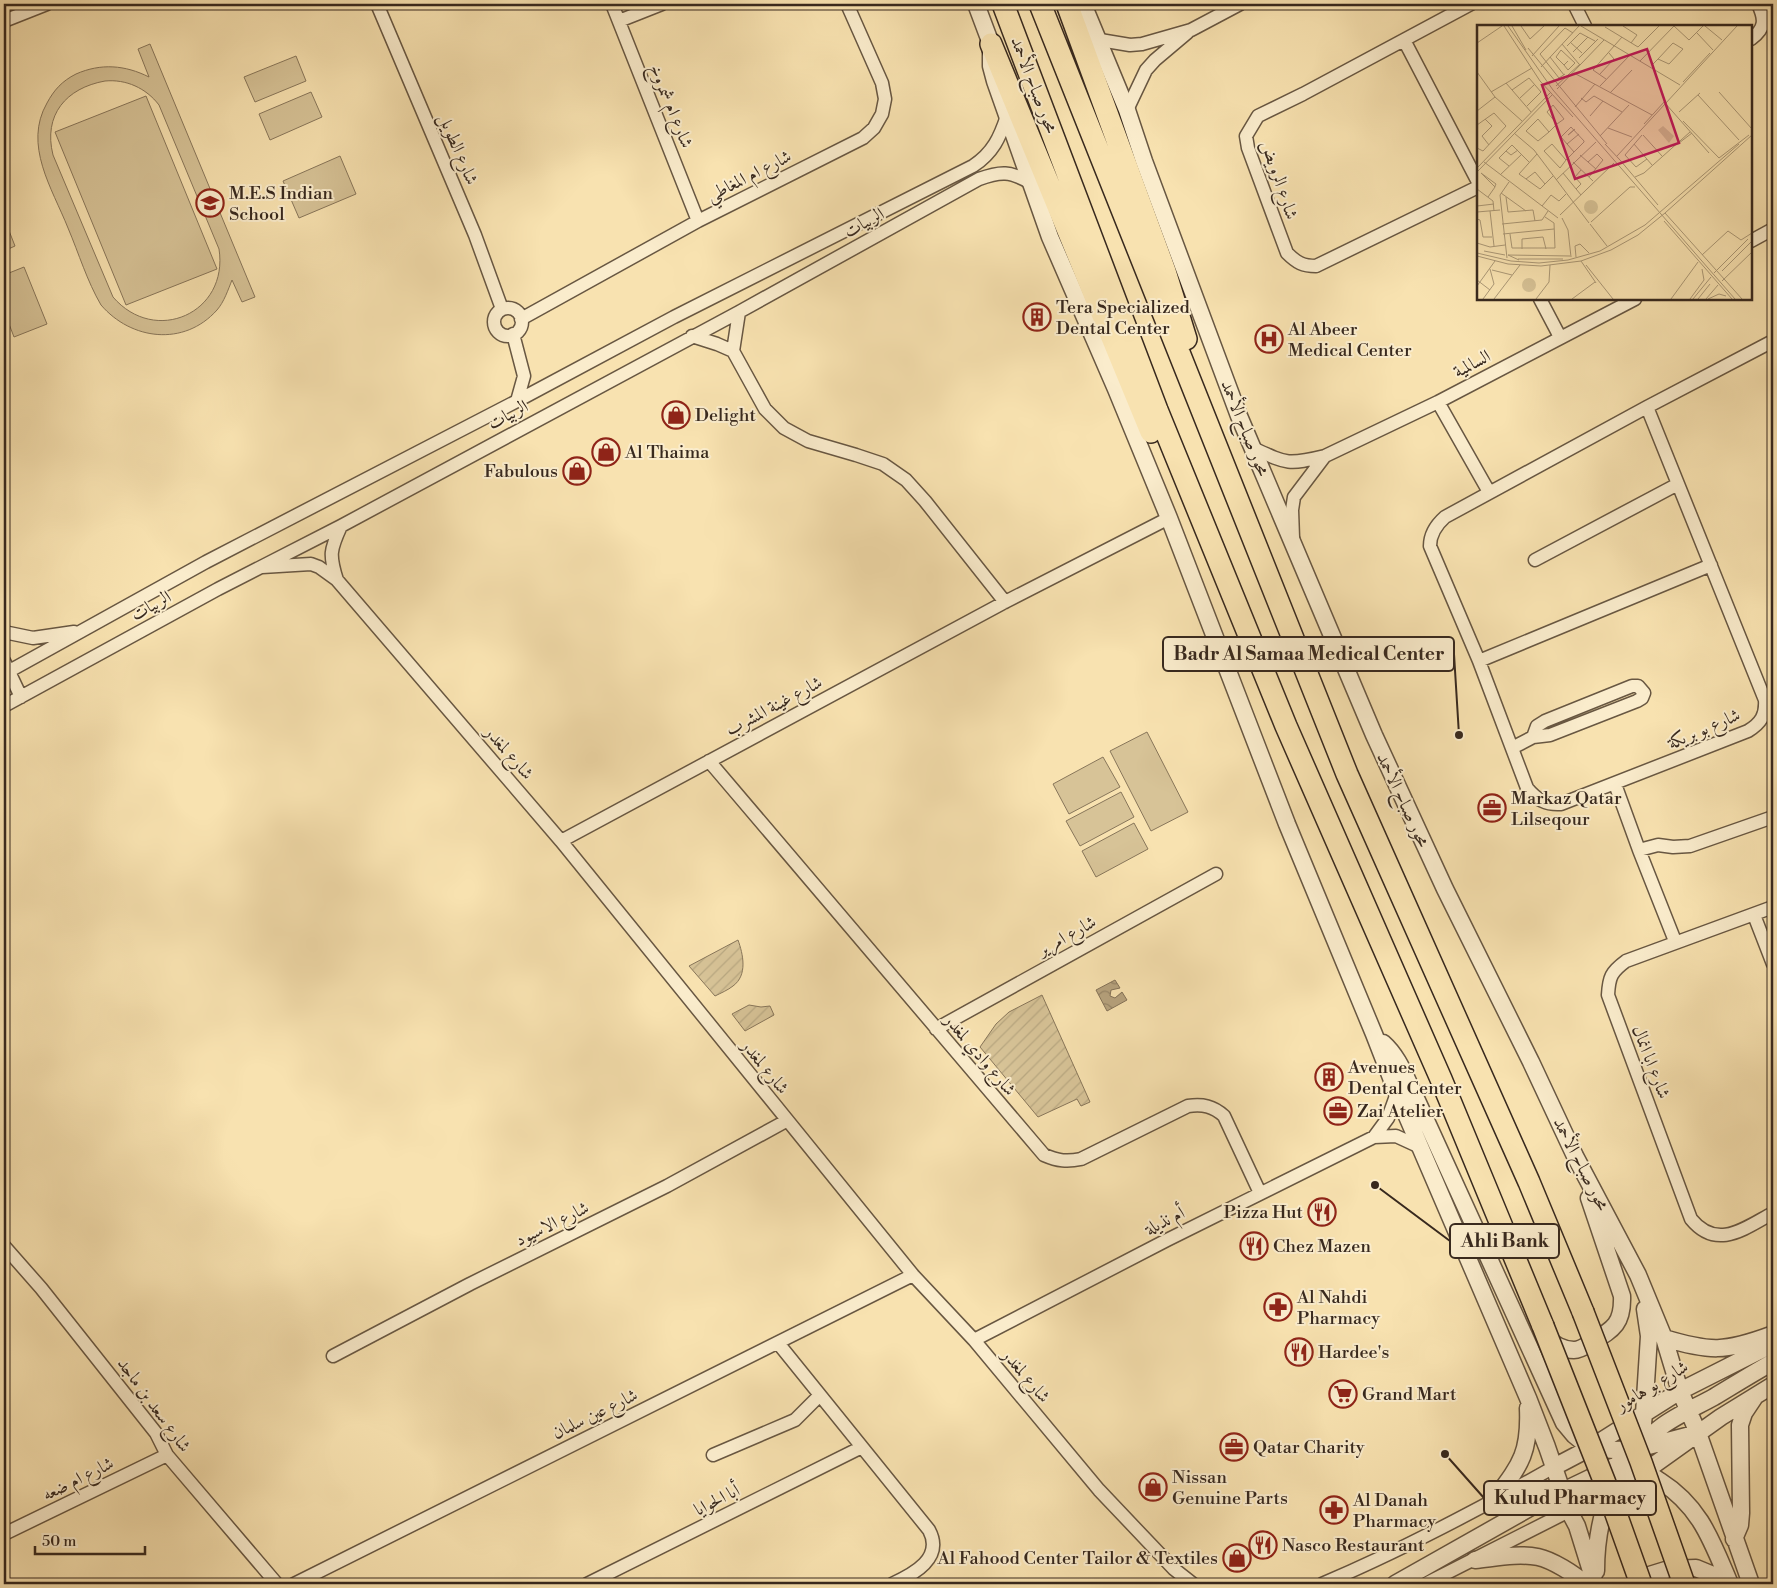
<svg xmlns="http://www.w3.org/2000/svg" width="1777" height="1588" viewBox="0 0 1777 1588" font-family="'Libre Bodoni',Amiri,serif">
	<style>
		.park { fill: #d7c397; stroke: #88765a; fill-rule: evenodd }
		.garden { fill: url(#garden-furrows); stroke: #88765a }
		.water { fill: url(#water-waves); stroke: #847258 }
		.lines { fill: none; stroke-linecap: round; stroke-linejoin: round }
		.minor-casing { stroke: #685742; stroke-width: 15 }
		.tertiary-casing { stroke: #685742; stroke-width: 19 }
		.trunk-casing { stroke: #38291e; stroke-width: 24 }
		.minor { stroke: #faeccc; stroke-width: 12 }
		.tertiary { stroke: #faeccc; stroke-width: 16 }
		.trunk { stroke: #f8e2b0; stroke-width: 21 }
		.trunk-bridge-casing { stroke: #38291e; stroke-width: 24; stroke-linecap: butt }
		.trunk-bridge { stroke: #f8e2b0; stroke-width: 21 }
		.labels { text-anchor: middle; dominant-baseline: central; stroke-width: 4; stroke-linejoin: round; paint-order: stroke }
		.street-label { font-size: 18px; fill: #38291e; stroke: #faeccc }
		.poi-label { font-size: 18px; fill: #38291e; stroke: #faeccc; text-anchor: start }
		.inset-road { fill: none; stroke: #ab9876; stroke-width: 1 }
		.view { fill: #c2185b; fill-opacity: 0.15; stroke: #c2185b; stroke-width: 2.5 }
		.inset-edge { fill: none; stroke: #38291e; stroke-width: 2.5 }
		.leader { fill: none; stroke: #38291e; stroke-width: 2 }
		.callout-dot { fill: #38291e; stroke: #faeccc; stroke-width: 2 }
		.callout { fill: #faeccc; stroke: #38291e; stroke-width: 2 }
		.callout-label { font-size: 19px; text-anchor: middle; font-weight: bold; fill: #38291e }
	</style>
	<defs>
		<pattern id="garden-furrows" width="10" height="10" patternUnits="userSpaceOnUse" patternTransform="scale(1.25)"><rect width="10" height="10" fill="#d7c397"/><path d="M-1 1l2-2M0 10L10 0M9 11l2-2" fill="none" stroke="#b9a882"/></pattern>
		<pattern id="water-waves" width="16" height="10" patternUnits="userSpaceOnUse" patternTransform="scale(1.25)"><rect width="16" height="10" fill="#b7a37e"/><path d="M0 5q4-4 8 0t8 0" fill="none" stroke="#968567"/></pattern>
	</defs>
	<rect width="100%" height="100%" fill="#f8e2b0"/>
	<filter id="stains"><feTurbulence type="fractalNoise" baseFrequency=".004" numOctaves="4"/><feColorMatrix values="0 0 0 0 .2 0 0 0 0 .09 0 0 0 0 .02 0 0 0 .5 -.17"/></filter>
	<radialGradient id="worn" r=".72"><stop offset=".6" stop-color="#630" stop-opacity="0"/><stop offset="1" stop-color="#630" stop-opacity=".3"/></radialGradient>
	<path class="park" d="M150,44L255,297L242,302L232,280C228,290 224,302 217,310C184,347 131,340 101,305C87,281 79,254 68,228C52,188 23,145 47,103C54,90 62,81 76,74C101,63 125,65 149,77L138,49ZM105,81C126,79 146,88 159,105L219,249C229,313 155,346 113,297L53,155C43,115 66,88 105,81Z
		M296,56L306,81L255,102L244,77Z
		M311,92L322,117L270,140L259,114Z
		M146,96L217,269L126,305L55,132Z
		M340,156L356,194L299,218L283,181Z
		M4,218L15,246L4,251Z
		M24,267L47,324L14,337L4,311V275Z
		M1147,732L1188,812L1151,831L1110,751Z
		M1103,757L1120,787L1069,814L1053,784Z
		M1121,792L1134,817L1080,846L1066,821Z
		M1134,823L1148,849L1096,877L1082,851Z"/>
	<path class="garden" d="M738,940C743,954 748,975 733,986C728,990 721,993 715,996L689,966Z
		M1042,995L1090,1102L1081,1106L1077,1099L1038,1117L980,1047L996,1024L1009,1012Z
		M749,1005L761,1007L770,1006L774,1015L745,1031L732,1014Z"/>
	<path class="water" d="M1115,980L1120,988L1111,990L1110,996L1115,998L1122,992L1127,1000L1107,1011L1096,990Z"/>
	<g class="lines">
		<g class="minor-casing">
			<path id="minor" d="M377,4L475,235L502,309
				M612,4L698,221
				M1471,4L1303,94L1258,116L1246,136L1248,148L1287,253C1297,263 1303,266 1316,266L1478,187
				M1574,4L1585,26
				M4,21L47,4
				M619,21L662,4
				M1751,39C1766,28 1765,19 1758,4
				M1100,40L1130,45L1142,44L1191,30L1240,4
				M1404,40L1478,182
				M1127,110L1146,70L1155,60L1187,33
				M1751,241L1773,229
				M1540,299L1560,337
				M494 322a14 14 0 1 1 28 0a14 14 0 1 1-28 0Z
				M739,312L733,351L765,409L784,428L808,441L856,455L883,464L906,480L925,501L1005,602
				M521,319L698,221L863,138L874,128L882,114L885,99L882,83L847,4
				M513,334L524,376L517,401
				M692,336L717,344L733,351
				M1438,402L1489,492
				M1647,407L1765,700C1766,715 1761,723 1748,731L1561,804C1546,805 1537,800 1527,788L1479,661L1430,546C1430,534 1436,525 1445,517L1647,407L1773,341
				M1253,448C1287,464 1288,465 1325,456L1438,402L1635,299
				M1293,538L1292,510L1294,497L1325,456
				M1535,560L1678,484
				M262,567L311,564L319,567L337,580L561,841L913,1275L974,1340L1099,1490L1174,1569L1193,1584
				M337,580C329,555 330,550 341,526
				M4,632L33,638L74,632
				M4,661L21,697
				M1479,661L1711,565
				M4,674L206,562L517,401L674,317L973,166C993,153 1000,137 1007,116
				M4,706L218,589L341,526L739,312L979,179C1001,171 1010,171 1031,183
				M1512,748L1533,737L1550,735L1637,701L1642,698L1644,693L1638,686H1632L1545,721L1537,726L1533,737
				M709,761L1044,1155C1058,1161 1067,1162 1081,1159L1188,1106C1203,1104 1213,1106 1224,1116L1260,1193
				M1615,784L1639,850L1675,941
				M561,841L1005,602L1169,518
				M1639,850L1658,845L1673,847L1690,846L1773,817
				M1773,907L1626,961C1611,972 1609,977 1608,995L1691,1219C1717,1251 1745,1228 1773,1213
				M1754,915L1773,964
				M936,1029L1216,874
				M1374,1137L1388,1118L1397,1093
				M4,1246L41,1288L156,1433L167,1455L277,1584
				M974,1340L1167,1240L1374,1137L1396,1136L1420,1147
				M778,1343L929,1530C944,1558 914,1574 892,1584
				M333,1356L470,1284L667,1186L786,1121
				M713,1455L795,1420L820,1395
				M4,1534L167,1455
				M294,1584L913,1275
				M587,1584L862,1447
				M1322,1584C1402,1550 1478,1510 1554,1467
				M1425,1584L1569,1511"/>
		</g>
		<g class="tertiary-casing">
			<path id="tertiary" d="M976,4L991,44V66L995,81L1050,237L1116,389L1169,518L1287,824L1374,1034L1397,1093L1528,1398L1547,1447L1569,1511L1577,1526L1595,1584
				M1083,4L1127,110L1144,161L1239,416L1374,735L1445,889L1531,1062L1575,1156L1638,1275L1664,1338L1680,1391L1698,1433L1751,1584
				M1383,1043C1398,1056 1405,1076 1414,1094L1564,1423L1574,1435L1590,1448L1614,1450L1637,1449L1698,1433
				M1545,1338C1554,1344 1563,1350 1574,1350C1581,1350 1587,1345 1592,1342C1614,1329 1623,1323 1622,1296L1589,1198
				M1664,1338C1710,1352 1725,1352 1771,1335
				M1554,1467L1590,1448L1680,1391L1773,1344
				M1640,1470C1647,1472 1654,1477 1660,1481C1701,1507 1712,1542 1730,1584
				M1494,1500C1520,1465 1530,1454 1528,1408
				M1569,1511L1644,1472L1721,1417L1773,1385
				M1734,1539L1740,1525L1741,1513L1740,1425L1744,1413L1754,1398
				M1475,1560C1495,1558 1517,1553 1538,1557C1552,1560 1575,1574 1585,1584
				M1596,1571C1596,1515 1614,1462 1661,1427C1677,1415 1696,1407 1714,1397C1734,1385 1753,1373 1773,1362
				M1395,1584L1542,1501L1617,1465L1632,1450L1642,1433L1644,1414L1649,1336L1645,1309
				M1634,1584L1643,1577L1669,1569L1696,1568L1713,1575L1722,1584"/>
		</g>
		<g class="trunk-casing">
			<path id="trunk" d="M1003,4L1157,410L1286,726L1441,1079L1543,1326
				M1040,4L1347,774L1529,1182L1583,1312
				M1067,4L1165,271L1186,339
				M991,44L1151,432"/>
		</g>
		<use href="#minor" class="minor"/>
		<use href="#tertiary" class="tertiary"/>
		<use href="#trunk" class="trunk"/>
		<g class="trunk-bridge-casing">
			<path id="trunk-bridge" d="M1583,1312L1641,1462L1684,1584
				M1543,1326L1605,1483L1641,1584"/>
		</g>
		<use href="#trunk-bridge" class="trunk-bridge"/>
	</g>
	<defs>
		<g id="school-ring" transform="scale(1.4375)"><circle r="9.5" fill="#faeccc" stroke="#8f2418" stroke-width="1.5"/><path d="M0-5L7-2L0 1L-7-2ZM-4 1L0 2.5L4 1V4Q0 6-4 4Z" fill="#8f2418"/></g>
		<g id="building-ring" transform="scale(1.4375)"><circle r="9.5" fill="#faeccc" stroke="#8f2418" stroke-width="1.5"/><path d="M-4-6H4V6H1V3H-1V6H-4ZM-2.5-4.3h1.7v1.8h-1.7ZM.8-4.3h1.7v1.8H.8ZM-2.5-1h1.7V.8h-1.7ZM.8-1h1.7V.8H.8Z" fill="#8f2418"/></g>
		<g id="hospital-ring" transform="scale(1.4375)"><circle r="9.5" fill="#faeccc" stroke="#8f2418" stroke-width="1.5"/><path d="M-5-5h3v3.5h4V-5h3V5h-3V1.5h-4V5h-3Z" fill="#8f2418"/></g>
		<g id="shop-ring" transform="scale(1.4375)"><circle r="9.5" fill="#faeccc" stroke="#8f2418" stroke-width="1.5"/><path d="M-5-2.5h2.3a2.7 3.5 0 0 1 5.4 0H5L5.5 6h-11ZM-1.5-2.5h3a1.5 2.3 0 0 0-3 0Z" fill="#8f2418"/></g>
		<g id="office-ring" transform="scale(1.4375)"><circle r="9.5" fill="#faeccc" stroke="#8f2418" stroke-width="1.5"/><path d="M-6-3h4V-5.5h4V-3h4V5H-6ZM-1-4.5V-3h2v-1.5ZM-6 0V1H6V0Z" fill="#8f2418"/></g>
		<g id="restaurant-ring" transform="scale(1.4375)"><circle r="9.5" fill="#faeccc" stroke="#8f2418" stroke-width="1.5"/><path d="M-5-6h1v4h1v-4h1v4h1v-4h1v5L-1.5 .5V6h-2V.5L-5-1ZM5-6V6H3V1.5H1.5Q1.5-4 5-6Z" fill="#8f2418"/></g>
		<g id="pharmacy-ring" transform="scale(1.4375)"><circle r="9.5" fill="#faeccc" stroke="#8f2418" stroke-width="1.5"/><path d="M-2-6h4v4h4v4h-4v4h-4v-4h-4v-4h4Z" fill="#8f2418"/></g>
		<g id="supermarket-ring" transform="scale(1.4375)"><circle r="9.5" fill="#faeccc" stroke="#8f2418" stroke-width="1.5"/><path d="M-6-5.5h2.5l.6 2H6L4.5 2H-2.5L-4.4-4H-6ZM-1.5 3.2a1.3 1.3 0 1 0 .1 0ZM3 3.2a1.3 1.3 0 1 0 .1 0Z" fill="#8f2418"/></g>
	</defs>
	<g fill-rule="evenodd">
		<use href="#school-ring" x="210" y="203"/>
		<use href="#building-ring" x="1037" y="317"/>
		<use href="#hospital-ring" x="1269" y="339"/>
		<use href="#shop-ring" x="676" y="415"/>
		<use href="#shop-ring" x="606" y="452"/>
		<use href="#shop-ring" x="577" y="471"/>
		<use href="#office-ring" x="1492" y="808"/>
		<use href="#building-ring" x="1329" y="1077"/>
		<use href="#office-ring" x="1338" y="1111"/>
		<use href="#restaurant-ring" x="1322" y="1212"/>
		<use href="#restaurant-ring" x="1254" y="1246"/>
		<use href="#pharmacy-ring" x="1278" y="1307"/>
		<use href="#restaurant-ring" x="1299" y="1352"/>
		<use href="#supermarket-ring" x="1343" y="1394"/>
		<use href="#office-ring" x="1234" y="1447"/>
		<use href="#shop-ring" x="1153" y="1487"/>
		<use href="#pharmacy-ring" x="1334" y="1510"/>
		<use href="#restaurant-ring" x="1263" y="1545"/>
		<use href="#shop-ring" x="1237" y="1558"/>
	</g>
	<g class="labels">
		<g class="street-label">
			<text transform="translate(1034 85) rotate(69)">محور صباح الأحمد</text>
			<text transform="translate(671 106) rotate(68)">شارع ام شمروخ</text>
			<text transform="translate(458 149) rotate(67)">شارع الطويل</text>
			<text transform="translate(749 176) rotate(-27)">شارع ام المغاطي</text>
			<text transform="translate(1279 180) rotate(71)">شارع الرويض</text>
			<text transform="translate(864 223) rotate(-29)">الربيات</text>
			<text transform="translate(1472 364) rotate(-28)">السالمية</text>
			<text transform="translate(508 415) rotate(-28)">الربيات</text>
			<text transform="translate(1245 428) rotate(68)">محور صباح الأحمد</text>
			<text transform="translate(151 606) rotate(-29)">الربيات</text>
			<text transform="translate(774 706) rotate(-28)">شارع غينة المشرب</text>
			<text transform="translate(1704 729) rotate(-23)">شارع بو بريكة</text>
			<text transform="translate(509 753) rotate(49)">شارع لمغدر</text>
			<text transform="translate(1403 800) rotate(65)">محور صباح الأحمد</text>
			<text transform="translate(1067 936) rotate(-29)">شارع امرير</text>
			<text transform="translate(980 1055) rotate(50)">شارع وادي لمغدر</text>
			<text transform="translate(1651 1062) rotate(69)">شارع ابا انمال</text>
			<text transform="translate(765 1067) rotate(51)">شارع لمغدر</text>
			<text transform="translate(1581 1164) rotate(63)">محور صباح الأحمد</text>
			<text transform="translate(1165 1221) rotate(-27)">أم نذيلة</text>
			<text transform="translate(552 1224) rotate(-26)">شارع الاسيود</text>
			<text transform="translate(1026 1376) rotate(50)">شارع لمغدر</text>
			<text transform="translate(1652 1386) rotate(-31)">شارع بو هامور</text>
			<text transform="translate(154 1405) rotate(54)">شارع سعد بن ماجد</text>
			<text transform="translate(595 1414) rotate(-26)">شارع عين سلمان</text>
			<text transform="translate(78 1479) rotate(-26)">شارع ام ضعه</text>
			<text transform="translate(717 1500) rotate(-27)">أبا الحوايا</text>
		</g>
		<g class="poi-label">
			<text x="229" y="193">M.E.S Indian<tspan x="229" dy="21">School</tspan></text>
			<text x="1056" y="307">Tera Specialized<tspan x="1056" dy="21">Dental Center</tspan></text>
			<text x="1288" y="329">Al Abeer<tspan x="1288" dy="21">Medical Center</tspan></text>
			<text x="695" y="415">Delight</text>
			<text x="625" y="452">Al Thaima</text>
			<text x="558" y="471" text-anchor="end">Fabulous</text>
			<text x="1511" y="798">Markaz Qatar<tspan x="1511" dy="21">Lilseqour</tspan></text>
			<text x="1348" y="1067">Avenues<tspan x="1348" dy="21">Dental Center</tspan></text>
			<text x="1357" y="1111">Zai Atelier</text>
			<text x="1303" y="1212" text-anchor="end">Pizza Hut</text>
			<text x="1273" y="1246">Chez Mazen</text>
			<text x="1297" y="1297">Al Nahdi<tspan x="1297" dy="21">Pharmacy</tspan></text>
			<text x="1318" y="1352">Hardee's</text>
			<text x="1362" y="1394">Grand Mart</text>
			<text x="1253" y="1447">Qatar Charity</text>
			<text x="1172" y="1477">Nissan<tspan x="1172" dy="21">Genuine Parts</tspan></text>
			<text x="1353" y="1500">Al Danah<tspan x="1353" dy="21">Pharmacy</tspan></text>
			<text x="1282" y="1545">Nasco Restaurant</text>
			<text x="1218" y="1558" text-anchor="end">Al Fahood Center Tailor &amp; Textiles</text>
		</g>
	</g>
	<g transform="translate(1477 25)">
		<rect width="275" height="275" fill="#f8e2b0"/>
		<path d="M186,101L197,111L192,118L181,105ZM107 182a7 7 0 1 1 14 0a7 7 0 1 1-14 0ZM45 260a7 7 0 1 1 14 0a7 7 0 1 1-14 0Z" fill="#d7c397"/>
		<path class="inset-road" d="M27,1L63,56L96,92M31,1L76,65L258,274M35,1L49,25M44,1L53,14L67,1M104,1L203,60M146,1L160,10L154,18M228,1L245,15M128,2L161,22L182,1M220,8L236,25M93,17L105,28M0,18L25,1M85,19L102,39M90,21L103,8L118,16M51,23L130,119M96,27L111,12M55,31L82,1M73,32L87,50M102,33L121,14M163,36L197,1L212,15L226,1M176,39L181,34L195,19L196,18L206,24L192,39L181,34M87,40L91,45L98,38L84,25L79,32L87,40L91,36M64,42L102,1M0,47L18,72L45,96M97,48L175,90M88,49L82,53L63,29L88,3L96,8M122,50L137,34L132,28M129,54L116,45L145,12M206,57L233,28M29,58L54,87M79,61L103,39M123,61L153,30M80,64L127,15M35,65L52,53L64,67L50,81M14,67L55,43M242,67L275,104M133,68L155,45M221,70L262,115M43,73L57,60M104,73L109,77L117,71L145,87M188,78L232,128M98,82L118,59M0,86L18,72M202,87L223,68M113,91L126,76M8,94L15,101L5,111L12,120M206,96L242,133L272,110M167,99L188,76M0,100L17,88L29,101L6,126L0,123M131,103L155,112M97,105L91,110L98,104M72,107L61,94L49,106L61,116L72,107L80,99L87,94L76,80L70,87L80,99M37,108L57,125L112,198M165,110L148,130L159,142L170,134M166,110L185,131M123,111L152,80M202,118L215,108M90,119L102,109M128,119L143,135M157,119L175,140M29,126L34,130L41,125M60,129L42,149L63,164L76,151M103,130L119,144M140,131L260,1M89,135L75,119L67,126L83,143L89,135L107,117V116L94,102L84,112L97,127M143,135L181,180M7,137L81,193M96,137L116,156M111,137L120,129L126,135L112,152M32,141L22,133L35,120L52,137M0,143L74,67M0,147L75,70M86,148L104,170M23,150L45,129M158,152L167,148L213,107M49,154L58,147L68,159M79,155L119,117M0,164L16,176L17,186M99,164L104,159L98,152L104,145M24,168L49,186M11,172L18,162V161L19,159L4,148L18,162M29,172L31,187L56,185L58,196M0,181L17,179M65,181L74,170L82,176L89,169M13,186L17,221M0,187L23,185M188,188L265,274M83,190L137,138M85,193L91,205L94,232M0,194L3,195L6,212H15M187,196L255,274M114,197L153,162H158M25,199L65,195L71,186M113,199L130,221M26,209L77,204M33,209L35,223H78L77,198L68,192M0,218L13,222L28,220M45,224V214L66,212L69,224M7,226L28,230M0,228L34,236L62,238L91,235L123,226L168,200L262,119M225,230L251,206L264,215L275,208M0,231L31,239L64,241L104,236L134,225L161,210L188,188L275,110M99,232L98,221L103,219L112,228M30,233L23,170L32,157M41,234H86M42,235L31,230L93,231M104,236L119,258M109,240L136,274M15,245L35,250M245,246L275,216M237,248L271,214M0,255L13,265M245,256L275,227M0,261L18,236M6,274L17,259L13,244M17,274L43,240M59,274L72,257L73,240M95,274L118,257M194,274L221,237M213,274L227,255L225,244M216,274L234,252M221,274L233,259M229,274L241,260M231,274L242,269L249,271"/>
		<path class="view" d="M170,24L202,118L98,154L65,60Z"/>
		<rect width="275" height="275" class="inset-edge"/>
	</g>
	<path class="leader" d="M1459 735L1454 654M1375 1185L1450 1241M1445 1454L1484 1498"/>
	<g class="callout-dot">
		<circle cx="1459" cy="735" r="5"/>
		<circle cx="1375" cy="1185" r="5"/>
		<circle cx="1445" cy="1454" r="5"/>
	</g>
	<g class="callout">
		<rect x="1163" y="637" width="291" height="34" rx="5"/>
		<rect x="1450" y="1224" width="109" height="34" rx="5"/>
		<rect x="1484" y="1481" width="172" height="34" rx="5"/>
	</g>
	<g class="callout-label">
		<text x="1309" y="660">Badr Al Samaa Medical Center</text>
		<text x="1505" y="1247">Ahli Bank</text>
		<text x="1570" y="1504">Kulud Pharmacy</text>
	</g>
	<rect width="1777" height="1588" fill="none" stroke="#f8e2b0" stroke-width="20"/>
	<rect x="5" y="5" width="1767" height="1578" fill="none" stroke="#38291e" stroke-width="2.5"/>
	<rect x="10" y="10" width="1757" height="1568" fill="none" stroke="#38291e"/>
	<path d="M35 1546v8h110v-8" fill="none" stroke="#38291e" stroke-width="2.5"/>
	<text x="42" y="1546" font-size="15" fill="#38291e" stroke="#faeccc" stroke-width="4" paint-order="stroke">50 m</text>
	<rect width="100%" height="100%" filter="url(#stains)"/>
	<rect width="100%" height="100%" fill="url(#worn)"/>
</svg>
